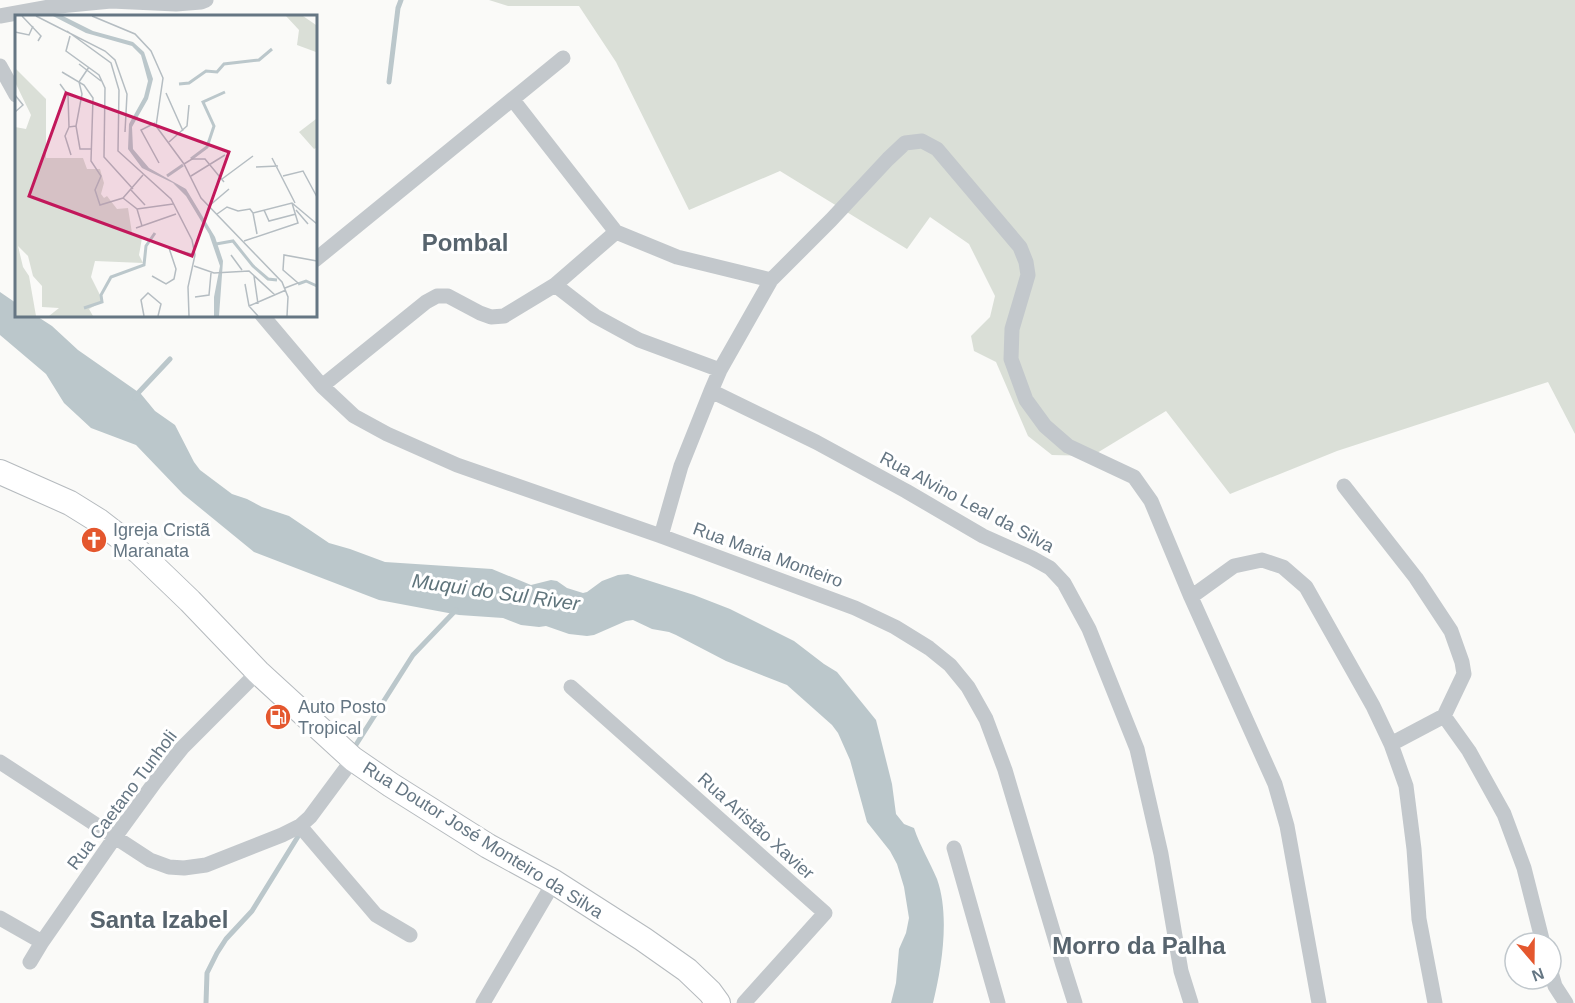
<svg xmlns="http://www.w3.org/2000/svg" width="1575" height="1003" viewBox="0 0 1575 1003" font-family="Helvetica,sans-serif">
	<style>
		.green { fill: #dadfd7 }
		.water { fill: #bbc7cb }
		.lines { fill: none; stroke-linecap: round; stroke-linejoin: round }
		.stream { stroke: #bbc7cb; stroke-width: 5 }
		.primary-casing { stroke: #b5babe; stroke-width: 26 }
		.minor { stroke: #c3c8cc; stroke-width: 15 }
		.primary { stroke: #fff; stroke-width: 24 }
		.labels { text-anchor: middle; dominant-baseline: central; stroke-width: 6; stroke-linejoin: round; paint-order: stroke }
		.street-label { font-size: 18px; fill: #657683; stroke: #fff }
		.poi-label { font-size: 18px; fill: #657683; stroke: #fff; text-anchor: start }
		.water-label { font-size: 20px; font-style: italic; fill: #60757c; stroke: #fff }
		.district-label { font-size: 24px; font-weight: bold; fill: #57646e; stroke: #fff }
		.inset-river { fill: none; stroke: #bbc7cb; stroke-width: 3 }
		.inset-road { fill: none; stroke: #b5bdc2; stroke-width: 1.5 }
		.view { fill: #c2185b; fill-opacity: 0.15; stroke: #c2185b; stroke-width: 3 }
		.inset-edge { fill: none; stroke: #657683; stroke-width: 3 }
	</style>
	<rect width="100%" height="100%" fill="#fafaf8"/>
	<path class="green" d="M489,0H1575V434L1548,382L1337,451L1230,494L1166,411L1092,456L1052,455L1028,436L996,362L974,351L971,336L990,317L995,296L969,244L930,217L907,249L780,171L689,210L616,62L579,6H508Z"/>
	<path class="water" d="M0,292L16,303V315H35L52,326L78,350L141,394L155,411L175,425L194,462L200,470L232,494L247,499L262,507L289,516L329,543L350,549L385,562L492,569L531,585L551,580L557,581L567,588L583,593L587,592L602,581L618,575L628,574L694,595L730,609L794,641L824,664L837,672L876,720L892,784L896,814L904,824L914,828C920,846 930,862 937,879C950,915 942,967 933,1003H891L896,983L899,949L906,933L909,918L904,887L897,864L890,851L867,822L850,760L838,733L832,725L787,685L726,661L676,635L669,632L652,629L633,620L626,621L594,635L587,636L569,634L546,626L539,627L521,625L503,618L459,615L379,600L254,552L183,494L136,445L91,428L64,403L46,374L0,335Z"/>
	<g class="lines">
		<path class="stream" d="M389,82L398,8L401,0
			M135,398L139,392L170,359
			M352,751L413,655L456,610
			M206,1003L207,973L217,953L226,939L252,911L302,830"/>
		<g class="primary-casing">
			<path id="primary" d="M0,472L70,503L99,521L139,552L190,601L258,672L353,759L391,785L488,846L554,882L643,939L687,970L710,992L718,1003"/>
		</g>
		<path class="minor" d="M0,16L49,7L111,1L176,4L201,2L206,0
			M0,66L16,95
			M513,100L616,232L677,257L771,280
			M315,260L563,58
			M555,285L595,316L639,340L720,370
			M262,315L322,386L354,416L387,434L457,465L661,536L855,608L895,627L929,648L950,665L968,687L986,719L1005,770L1063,965L1075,1003
			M322,386L426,302L437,296H448L480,313L491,317L504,316L555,285L616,232
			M711,391L816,442L906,491L983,536L1032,558L1050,568L1064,583L1089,629L1137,749L1161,854L1181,971L1191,1003
			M1344,486L1416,578L1451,631L1462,662L1464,674L1444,716
			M661,536L681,466L711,391L720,370L771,280L831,220L888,159L905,143L922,141L937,149L1020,247L1026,262L1028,275L1012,329L1011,359L1026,400L1045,426L1068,446L1134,477L1151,501L1191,597L1275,784L1287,826L1319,1003
			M1191,597L1234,566L1262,560L1283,567L1306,587L1373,706L1391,744L1406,786L1414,849L1419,919L1435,1003
			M571,687L825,913L744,1003
			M1391,744L1444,716L1469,751L1504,814L1524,868L1543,943
			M0,762L150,860L169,867L184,868L206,865L282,835L300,826L310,817L353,759
			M300,826L376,915L410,935
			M954,848L998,1003
			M0,918L42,942
			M30,962L42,942L115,837L155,782L182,748L258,672
			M1551,972L1555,986L1566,1003
			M483,1003L554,882"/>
		<use href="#primary" class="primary"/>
	</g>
	<defs>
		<g id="church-disc" transform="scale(1.35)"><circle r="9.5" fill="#e4572e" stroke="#fff"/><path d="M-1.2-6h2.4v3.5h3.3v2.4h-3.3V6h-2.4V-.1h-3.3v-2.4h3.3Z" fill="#fff"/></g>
		<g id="fuel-disc" transform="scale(1.35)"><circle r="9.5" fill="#e4572e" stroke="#fff"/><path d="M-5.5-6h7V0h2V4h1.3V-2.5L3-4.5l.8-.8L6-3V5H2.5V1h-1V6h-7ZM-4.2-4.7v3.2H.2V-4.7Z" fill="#fff"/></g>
	</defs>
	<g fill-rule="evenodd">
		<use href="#church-disc" x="94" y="540"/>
		<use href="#fuel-disc" x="278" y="717"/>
	</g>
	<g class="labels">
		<g class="street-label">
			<text transform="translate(967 502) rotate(28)">Rua Alvino Leal da Silva</text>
			<text transform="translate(768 555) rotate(20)">Rua Maria Monteiro</text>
			<text transform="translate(122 800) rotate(-53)">Rua Caetano Tunholi</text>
			<text transform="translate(756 826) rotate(42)">Rua Aristão Xavier</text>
			<text transform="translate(483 840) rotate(32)">Rua Doutor José Monteiro da Silva</text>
		</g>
		<g class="poi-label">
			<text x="113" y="530">Igreja Cristã<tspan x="113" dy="21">Maranata</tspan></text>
			<text x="298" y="707">Auto Posto<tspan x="298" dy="21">Tropical</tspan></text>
		</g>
		<g class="water-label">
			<text transform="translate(496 592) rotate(8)">Muqui do Sul River</text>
		</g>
		<g class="district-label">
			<text x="465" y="242">Pombal</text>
			<text x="159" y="919">Santa Izabel</text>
			<text x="1139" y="945">Morro da Palha</text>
		</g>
	</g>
	<g transform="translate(15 15)">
		<rect width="302" height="302" fill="#fafaf8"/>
		<path d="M271,1H288L301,10V37L282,30L284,15ZM0,53L31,84V143H68L72,154H85L89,168L86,179L89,183L92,181L102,194L113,193L117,218L127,223L124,240L128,248L80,246L76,262L88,286L74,294L78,301H34L44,293L27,292V271L18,261L13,241L3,231L8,252L14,261L21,301H0V112L11,114L16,100L0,67ZM301,104V133L299,134L284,117Z" fill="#dadfd7"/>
		<path d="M38,1H48L78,16L118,27L129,37L138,64L133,84L117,112L118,134L134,153L171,174L200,222L208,246L204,301H199V282L205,251L194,219L171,181L158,168L127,153L113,134L114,109L129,82L133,66L126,40L117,31L71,18Z" fill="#bbc7cb"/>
		<path class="inset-river" d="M164,69L174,68L191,56L202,57L209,49L244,45L257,34M176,144L192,132L199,111L188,87L210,77M152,161L168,150M201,229L218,226L238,251L253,264L262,265M283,269L291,266L302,271M69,293L87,287L86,280L96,262L129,250L131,231L140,218"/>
		<path class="inset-road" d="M7,1L26,21L23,26M21,1L90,36L100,45L112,79L110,117M77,1L120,19L136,36L148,63L141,111L169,149L186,183L267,267L273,282L272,301M52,16L96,48L104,75L103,136L156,184L177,225L180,240L173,272L174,301M0,17L14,20L18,11M55,21L51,36L84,60L90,73L89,142L118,174M64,49L86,66M74,52L64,67L67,79L61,111L65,134H76M47,57L69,70L78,83L76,146L86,161L80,175L85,190L108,183L128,160M45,69L53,80L54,112L61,111M151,78L168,116M0,80L8,90L0,97M140,108L126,115L144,148M54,112L50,121L56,140M154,127L172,111L174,90M257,143L280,188M169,149L177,144H190L209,167M241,152L263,151M176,161L210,140M268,161L288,156L302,182M207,164L238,141M116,175L130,190M108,183L122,194L127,211M194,191L214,174M122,194L158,189M249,195L254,206L281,199M281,195L293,209M202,199L212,192L223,196L235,194L238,198M121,213L161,199M242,219L238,198L277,188L302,209M229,226L283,208L277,188M216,240L227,255M179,251L199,258L234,256L260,280M137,261L151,269L159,264L161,254L154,233L180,240M239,261L243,289M230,269L234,291L243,301M270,273L283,268L268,255L269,240L302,246M180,282L194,280L196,258M234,291L271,275M129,301L126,285L133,278L146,289L143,301"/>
		<path class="view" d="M51,78L214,137L177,241L14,181Z"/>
		<rect width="302" height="302" class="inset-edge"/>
	</g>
	<g transform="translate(1533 961) rotate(160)"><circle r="28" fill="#ffffff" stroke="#c1c8cd" stroke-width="1.5"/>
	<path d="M0-4.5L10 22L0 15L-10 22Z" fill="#e4572e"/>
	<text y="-9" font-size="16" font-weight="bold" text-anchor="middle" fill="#657683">N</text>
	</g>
</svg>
